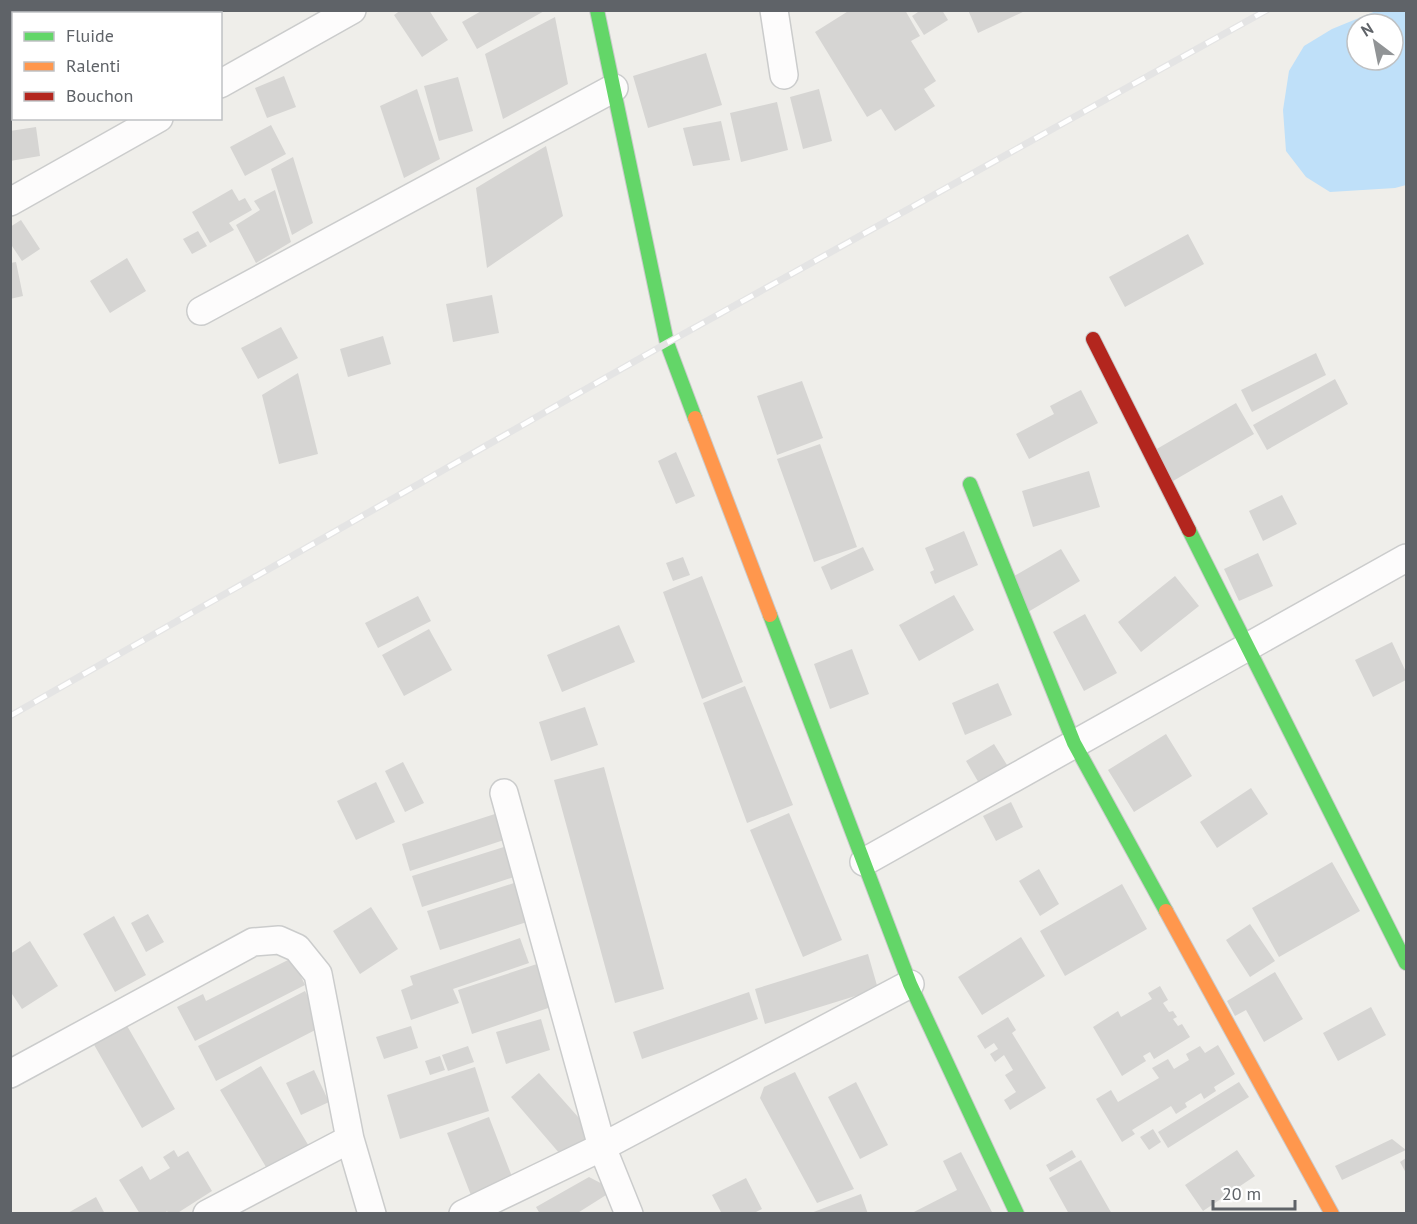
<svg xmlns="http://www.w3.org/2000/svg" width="1417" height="1224" viewBox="0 0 1417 1224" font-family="'PT Sans',sans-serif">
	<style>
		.water { fill: #bfe0f9; fill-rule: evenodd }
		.building { fill: #d6d5d3 }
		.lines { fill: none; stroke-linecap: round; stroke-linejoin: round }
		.street-casing { stroke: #cbcccc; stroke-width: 30 }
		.fast-casing { stroke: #cacacb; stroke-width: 16 }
		.slow-casing { stroke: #cacacb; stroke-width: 16 }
		.jam-casing { stroke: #cacacb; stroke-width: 16 }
		.street { stroke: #fdfcfc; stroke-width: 27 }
		.fast { stroke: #63d668; stroke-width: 14 }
		.slow { stroke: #ff974d; stroke-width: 14 }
		.jam { stroke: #b3261e; stroke-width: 14 }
		.rail-casing { stroke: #e4e4e4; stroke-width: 7 }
		.rail { stroke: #fff; stroke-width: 4.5; stroke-dasharray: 14; stroke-linecap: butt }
	</style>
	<rect width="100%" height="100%" fill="#efeeea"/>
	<path class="water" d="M1376,11H1406V185L1395,188L1330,192L1306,177L1286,151L1283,110L1289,71L1304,46L1332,29ZM1357,24H1393V60H1357Z"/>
	<path class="building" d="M26,10H76L77,14H27Z
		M401,10H429L448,40L422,57L394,15Z
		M483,10H546L477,49L462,22Z
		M850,10H905L920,36L911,41L936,81L924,89L935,106L895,131L881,109L867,117L815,32Z
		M921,10H942L948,20L924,35L912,16Z
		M968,10H1027L978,33Z
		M555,17L568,84L503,119L485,54Z
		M706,53L722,105L648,128L633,76Z
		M10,76L14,81V104L10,106Z
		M284,76L296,107L267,118L255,88Z
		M458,77L473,131L439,141L424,86Z
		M417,89L440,159L404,178L380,106Z
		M819,89L832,141L803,149L790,97Z
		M777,102L788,150L741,162L730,113Z
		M721,121L730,160L693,166L683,128Z
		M271,125L286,154L245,176L230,147Z
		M36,127L40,156L10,161V131Z
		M546,146L563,216L487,268L476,188Z
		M293,157L313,223L292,235L271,169Z
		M232,189L239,201L245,198L252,210L229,223L234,230L210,243L192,212Z
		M275,190L291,242L256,263L236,225L260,210L254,201Z
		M21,220L40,249L22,261L10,243V227Z
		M198,231L207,246L192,254L183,239Z
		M1188,234L1204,264L1125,307L1109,277Z
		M127,258L146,291L110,313L90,281Z
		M16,262L23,296L10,299V263Z
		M492,295L499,333L453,342L446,304Z
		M281,327L298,358L258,379L241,348Z
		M383,336L391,364L348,377L340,349Z
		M1316,353L1326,375L1252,412L1241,390Z
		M298,373L318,454L279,464L262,395Z
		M1335,379L1348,404L1267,450L1253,425Z
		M802,381L823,438L777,455L757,396Z
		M1081,390L1098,423L1029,459L1016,434L1054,414L1050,406Z
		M1236,403L1254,434L1173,481L1155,450Z
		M820,444L857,547L814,562L777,459Z
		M676,452L695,496L676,504L658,461Z
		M1089,471L1100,507L1033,527L1022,491Z
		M1282,495L1297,524L1263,541L1249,511Z
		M964,531L978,565L935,584L930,572L934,570L925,548Z
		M863,547L874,570L831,590L821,567Z
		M1061,549L1080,581L1028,612L1009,579Z
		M1258,553L1273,586L1239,601L1224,569Z
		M683,557L690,575L673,581L666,563Z
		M702,576L743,682L702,699L663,592Z
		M1175,576L1199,606L1141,652L1118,622Z
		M954,595L974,630L919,661L899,625Z
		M418,596L431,621L378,648L365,623Z
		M1085,614L1117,673L1084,691L1053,632Z
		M619,625L635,662L562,692L547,655Z
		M429,629L452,670L404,696L382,655Z
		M1392,642L1406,672V680L1373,697L1355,660Z
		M852,649L869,694L830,709L814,664Z
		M998,683L1012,715L965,735L952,703Z
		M745,686L793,805L747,823L703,703Z
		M585,707L598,745L551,761L539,722Z
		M1166,734L1192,776L1134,812L1108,770Z
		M994,744L1012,773L983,790L966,761Z
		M403,762L424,803L405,812L385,771Z
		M604,767L664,989L615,1003L554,780Z
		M376,782L395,822L356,840L337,801Z
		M1251,788L1268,814L1217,848L1200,822Z
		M1011,802L1023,827L996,841L983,816Z
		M498,813L507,839L410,871L402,844Z
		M789,813L842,940L803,957L750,830Z
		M507,846L517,876L422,907L412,876Z
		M1332,862L1360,911L1279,957L1252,908Z
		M1039,869L1059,904L1040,916L1019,881Z
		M514,883L527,922L440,950L427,911Z
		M1122,884L1147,929L1065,976L1040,931Z
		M371,907L398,949L360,974L333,931Z
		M148,914L164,942L146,952L131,923Z
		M114,916L146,975L115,992L83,934Z
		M1250,924L1275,961L1250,977L1226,940Z
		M1021,937L1045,976L982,1015L958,977Z
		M520,938L529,963L453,989L459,1003L411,1020L401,990L413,985L410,976Z
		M30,941L58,986L22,1009L10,991V954Z
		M868,954L878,989L765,1024L755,989Z
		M292,958L305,985L195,1041L177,1007L203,994L206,1001Z
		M540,963L554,1006L472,1034L458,990Z
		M1275,972L1303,1019L1264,1042L1246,1010L1235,1016L1227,1001Z
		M1160,986L1168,1000L1163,1003L1169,1012L1173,1011L1177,1017L1173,1019L1178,1026L1182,1024L1190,1037L1154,1059L1150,1052L1143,1056L1146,1061L1122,1076L1093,1027L1118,1011L1121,1017L1152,999L1148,993Z
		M305,991L323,1026L216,1081L198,1046Z
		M749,992L758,1019L642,1059L633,1032Z
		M1371,1007L1386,1035L1338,1061L1323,1033Z
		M1008,1017L1016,1030L1012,1033L1046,1088L1010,1110L1004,1100L1016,1092L1005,1075L1013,1070L1004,1055L995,1062L990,1054L998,1049L994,1043L985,1049L977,1036Z
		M541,1019L550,1050L506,1064L496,1032Z
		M126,1024L175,1109L142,1128L93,1043Z
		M411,1026L418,1048L384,1059L376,1037Z
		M1218,1045L1235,1074L1214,1087L1216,1091L1204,1099L1201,1093L1185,1103L1187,1107L1176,1114L1171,1106L1132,1130L1135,1134L1122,1142L1096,1099L1111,1090L1118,1102L1159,1078L1152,1068L1168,1059L1174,1069L1189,1060L1186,1054L1200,1046L1205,1053Z
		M468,1046L474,1062L448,1071L442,1055Z
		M440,1056L445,1070L430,1075L425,1061Z
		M261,1066L313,1153L272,1177L220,1090Z
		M475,1067L489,1111L400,1139L387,1095Z
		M314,1070L329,1102L301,1115L286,1083Z
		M795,1072L854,1189L817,1203L760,1098L764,1087Z
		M539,1073L595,1136L566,1161L511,1097Z
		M856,1082L888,1145L860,1159L828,1097Z
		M1239,1082L1249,1097L1168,1148L1158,1132Z
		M489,1117L516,1187L474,1203L447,1133Z
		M1153,1129L1161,1142L1149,1150L1140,1137Z
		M1392,1139L1406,1150L1342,1180L1335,1166Z
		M174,1150L178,1157L188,1151L212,1191L176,1214H169L167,1211L164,1214H140L119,1180L142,1166L150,1180L170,1168L163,1157Z
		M1072,1150L1076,1157L1050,1172L1046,1165Z
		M1237,1150L1255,1176L1203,1211L1185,1185Z
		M961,1152L993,1214H910L957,1190L943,1161Z
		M1406,1158V1173L1400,1162Z
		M1081,1160L1112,1214H1069L1049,1178Z
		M589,1177L614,1190L576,1214H540L536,1207Z
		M746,1178L762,1209L752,1214H722L712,1195Z
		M861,1194L868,1214H811V1213Z
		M96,1197L105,1214H66Z"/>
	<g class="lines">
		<g class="street-casing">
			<path id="street" d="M774,10L784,75
				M220,84L352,10
				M10,202L159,118
				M201,311L614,88
				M504,793L602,1147L629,1214
				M864,862L1406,558
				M10,1074L253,942L279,940L297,948L318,974L350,1139L372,1214
				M207,1214L350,1139
				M463,1214L602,1147L910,984"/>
		</g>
		<g class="fast-casing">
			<path id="fast" d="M597,10L667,343L695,418
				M970,484L1074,743L1166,911
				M1189,530L1406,963
				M770,615L910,984L1017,1214"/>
		</g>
		<g class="slow-casing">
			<path id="slow" d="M695,418L770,615
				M1166,911L1332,1214"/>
		</g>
		<g class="jam-casing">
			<path id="jam" d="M1093,339L1189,530"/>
		</g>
		<use href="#street" class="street"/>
		<use href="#fast" class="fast"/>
		<use href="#slow" class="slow"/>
		<use href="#jam" class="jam"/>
		<g class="rail-casing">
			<path id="rail" d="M10,716L667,343L1267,10"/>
		</g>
		<use href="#rail" class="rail"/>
	</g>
	<rect width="1417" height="1224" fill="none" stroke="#5f6368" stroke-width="24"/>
	<rect x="12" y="12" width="210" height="108" fill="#ffffff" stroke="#bfc1c3" stroke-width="1.5"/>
	<rect x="24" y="32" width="30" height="9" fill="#63d668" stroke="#bfc1c3" stroke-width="1.5"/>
	<text x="66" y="42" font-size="18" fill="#5f6368">Fluide</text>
	<rect x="24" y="62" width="30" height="9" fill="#ff974d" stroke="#bfc1c3" stroke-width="1.5"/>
	<text x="66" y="72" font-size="18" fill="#5f6368">Ralenti</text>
	<rect x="24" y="92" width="30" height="9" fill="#b3261e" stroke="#bfc1c3" stroke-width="1.5"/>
	<text x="66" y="102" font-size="18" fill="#5f6368">Bouchon</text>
	<g transform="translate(1375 42) rotate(328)"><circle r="28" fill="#ffffff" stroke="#bfc1c3" stroke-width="1.5"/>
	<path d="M0-4.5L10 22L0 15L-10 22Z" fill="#919496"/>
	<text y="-9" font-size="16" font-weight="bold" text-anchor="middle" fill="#5f6368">N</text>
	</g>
	<path d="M1213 1200v9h82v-9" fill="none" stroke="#5f6368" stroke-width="3"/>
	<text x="1222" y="1200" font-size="18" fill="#5f6368" stroke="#ffffff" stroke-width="4.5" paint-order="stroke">20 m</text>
</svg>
